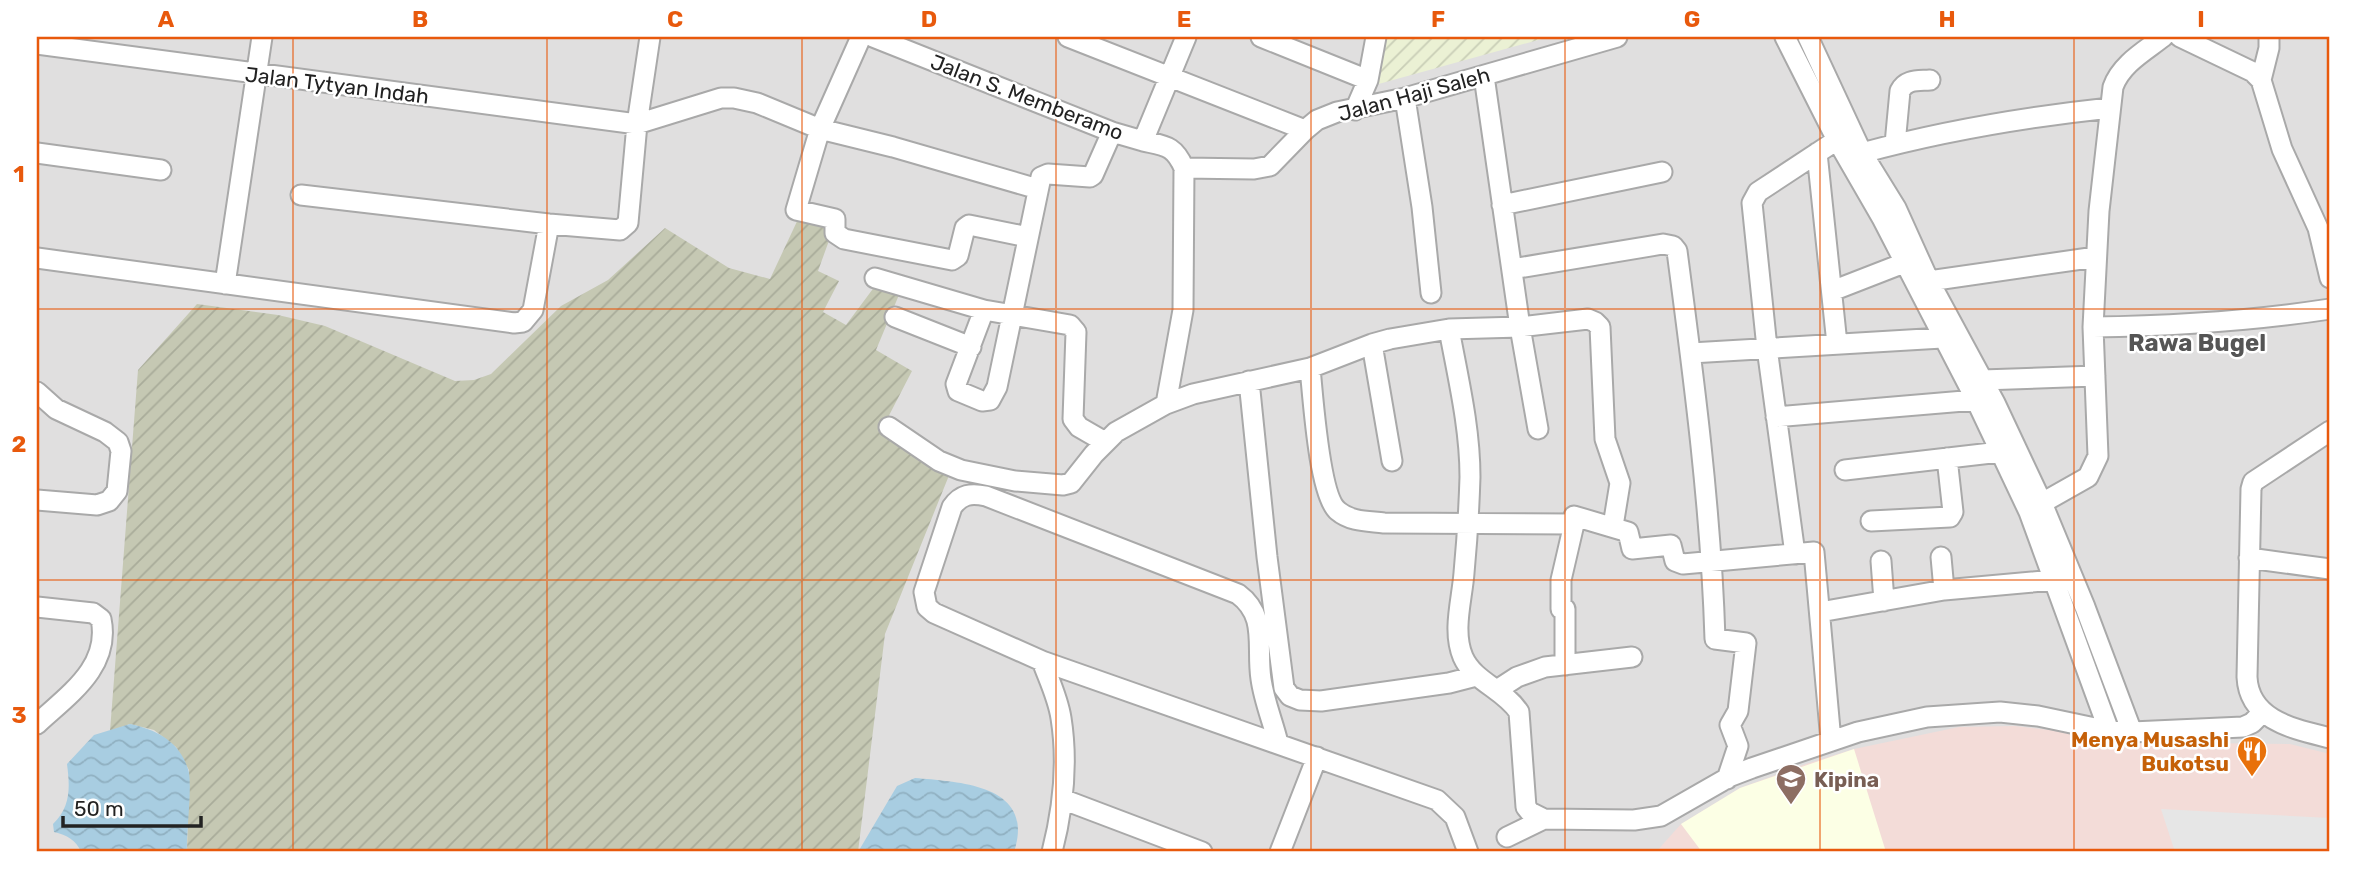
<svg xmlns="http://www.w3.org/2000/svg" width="2367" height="889" viewBox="0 0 2367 889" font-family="Rubik,sans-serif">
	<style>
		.residential { fill: #e0dfdf }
		.commercial { fill: #f3dcd8 }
		.education { fill: #fcffe5 }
		.construction { fill: url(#construction-furrows) }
		.farmland { fill: url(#farmland-furrows) }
		.parking { fill: #e6e6e6 }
		.water { fill: url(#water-waves) }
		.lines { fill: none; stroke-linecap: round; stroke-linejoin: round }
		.street-casing { stroke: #a9a9a9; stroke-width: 23 }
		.street { stroke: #fff; stroke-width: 19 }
		.grid { fill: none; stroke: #e8590c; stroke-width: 2; stroke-opacity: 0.55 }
		.labels { text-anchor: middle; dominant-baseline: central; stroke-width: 5; stroke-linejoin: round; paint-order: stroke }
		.street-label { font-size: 21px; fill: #222; stroke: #fff }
		.food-label { font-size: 21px; font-weight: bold; fill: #c56008; stroke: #fff; text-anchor: end }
		.education-label { font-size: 21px; font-weight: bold; fill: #785e54; stroke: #fff; text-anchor: start }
		.quarter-label { font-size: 24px; font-weight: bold; fill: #555; stroke: #fff }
		.neatline { fill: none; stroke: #e8590c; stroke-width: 2.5 }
		.grid-label { font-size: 23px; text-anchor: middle; font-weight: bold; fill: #e8590c }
	</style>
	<defs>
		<pattern id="construction-furrows" width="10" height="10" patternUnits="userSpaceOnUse" patternTransform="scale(1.75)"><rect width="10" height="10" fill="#c5c8b3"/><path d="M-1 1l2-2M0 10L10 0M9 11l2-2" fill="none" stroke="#a9ac9a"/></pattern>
		<pattern id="farmland-furrows" width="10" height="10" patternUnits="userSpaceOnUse" patternTransform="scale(1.75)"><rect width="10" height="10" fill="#ebf1d4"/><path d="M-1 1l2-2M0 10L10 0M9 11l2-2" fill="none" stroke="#c9ceb6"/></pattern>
		<pattern id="water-waves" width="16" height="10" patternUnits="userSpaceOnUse" patternTransform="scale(1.75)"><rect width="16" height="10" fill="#a8cde1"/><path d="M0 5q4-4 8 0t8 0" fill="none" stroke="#90b0c1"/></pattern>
	</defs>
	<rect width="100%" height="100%" fill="#f2f0e9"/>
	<path class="residential" d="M37,37H2330V852H37Z"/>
	<path class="commercial" d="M2015,726L2059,731L2109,742L2290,744L2330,754V852H1656L1681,824L1740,788L1806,764L1854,749L1959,727Z"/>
	<path class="education" d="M1854,749L1886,852H1702L1681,824L1740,788Z"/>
	<path class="construction" d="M800,215L835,224L818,271L839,281L823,312L846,325L878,282L901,290L876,350L912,371L882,429L896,445L950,473L885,634L858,852H187L189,770L176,747L154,730L130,724L110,731L138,370L197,304L278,315L325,326L455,381L474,380L491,374L561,306L608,280L665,228L729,268L770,279Z"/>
	<path class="farmland" d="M1383,37H1549L1375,85Z"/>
	<path class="parking" d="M2161,809L2330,818V852H2175Z"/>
	<path class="water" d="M130,724C157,730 179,741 188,769C193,783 186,833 187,852H81C76,840 67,835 54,832L53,824C71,807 70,787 67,764L94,735Z
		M915,778C961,782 1036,785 1014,852H858L897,786Z"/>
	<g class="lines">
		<g class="street-casing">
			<path id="street" d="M861,37L820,129L796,210L835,219V233L844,239L952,260L958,256L965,228L969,225L1028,237
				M873,37L1112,132L1143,141
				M1068,37L1305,130
				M1261,37L1368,80
				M1785,37L1837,140L1882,218L1976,400L2029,512L2109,731
				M1808,37L1862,153L1896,208L1929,281L1995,403L2042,503L2085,607L2132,732
				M2180,37L2253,72L2261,80L2282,149L2318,228L2330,278
				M37,44L637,124L721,98H734L757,103L820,129L893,147L1038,189
				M1484,76L1520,327L1538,429
				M2261,80L2269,48V37
				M1405,98L1422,207L1431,293
				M1355,110L1368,80L1376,37
				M1895,144L1900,91C1906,79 1918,81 1930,80
				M37,153L161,170
				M1817,153L1837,344
				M1862,153C1943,131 2026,117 2110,108
				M1184,168L1254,169L1270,166L1305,130L1317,120L1337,112L1405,98L1617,37
				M301,195L549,224L620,230L628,223L637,124L650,37
				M1502,205L1662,172
				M37,258L514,323L523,322L533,310L549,224
				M1512,269L1663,244L1673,246L1677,251C1694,380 1711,509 1715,639L1746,643L1738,711L1730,725L1738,746L1727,779
				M875,278L984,310L1070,325L1076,332L1073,419L1079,427L1105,442
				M1929,281L2096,257
				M225,284L262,37
				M1832,291L1904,263
				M984,310L956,384L958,391L982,401L990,400L997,387L1041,177L1048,174L1090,177L1093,175L1112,132
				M895,317L971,347
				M2093,327C2173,326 2251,321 2330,309
				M1449,329C1458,378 1470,427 1470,477C1469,509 1467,541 1464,573C1462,600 1452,631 1463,657C1474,682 1504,689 1519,712L1526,807L1530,812L1544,819L1634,820L1661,816L1731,776L1752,768L1858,732L1927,717L2000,712L2038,716L2109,731L2132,732L2243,727L2252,723L2263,712
				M1372,344L1392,461
				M1691,353L1942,338
				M1310,368C1313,396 1319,496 1338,511C1351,522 1368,521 1384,523L1574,524V516L1628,532L1632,549L1671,545L1675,561L1683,564L1814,552L1831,741
				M1982,380L2095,376
				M1249,381L1267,557L1284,688L1290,696L1300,700L1321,701L1449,683L1476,676
				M37,392L56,409L105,432L118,442L121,451L117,491L109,501L97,505L37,500
				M1166,404L1183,310L1184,168C1174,145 1165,146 1143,141L1186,37
				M1776,417L1976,400
				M889,427L939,461L961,470L1015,481L1063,485L1071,483L1094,454L1116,432L1166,404L1193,394L1310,368L1372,344L1390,339L1449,329L1520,327L1588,319L1595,322L1600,327L1605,439L1620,483L1613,526
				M2330,431L2253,482L2251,489L2247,677C2249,721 2295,729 2330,738
				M1845,470L2000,452L2010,448
				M2042,503L2088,477L2098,456L2093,327L2099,211L2113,87C2121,64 2145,51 2163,37
				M1871,521L1950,517L1953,512L1947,458
				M1795,554L1767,348L1752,203L1758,192L1837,140
				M1941,557L1944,590
				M2249,558L2330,569
				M1881,561L1884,601
				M37,607L93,613L101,619C111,667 68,695 37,724
				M1820,612L1944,590L2055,580
				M1042,661C1049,680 1058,698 1061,718C1068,762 1063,809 1052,852
				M1565,665V609H1561V580L1574,524
				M1497,690L1517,677L1545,667L1632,657
				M1278,743C1273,722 1264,701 1261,679C1256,647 1268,616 1238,594L986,496C971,493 961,494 952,507L924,592L927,607L934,613L1042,661L1437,800L1455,817L1468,852
				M1062,799L1202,852
				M1507,837L1544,819
				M1280,852L1317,757"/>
		</g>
		<use href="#street" class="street"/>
	</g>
	<path class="grid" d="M293,37V852M547,37V852M802,37V852M1056,37V852M1311,37V852M1565,37V852M1820,37V852M2074,37V852M37,309H2330M37,580H2330"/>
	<defs>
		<g id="restaurant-pin" transform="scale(1.575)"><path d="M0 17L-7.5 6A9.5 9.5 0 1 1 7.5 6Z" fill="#e8710a" stroke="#fff"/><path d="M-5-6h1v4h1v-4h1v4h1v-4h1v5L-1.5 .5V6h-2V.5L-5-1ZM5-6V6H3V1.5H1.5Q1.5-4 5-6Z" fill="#fff"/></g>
		<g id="school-pin" transform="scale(1.575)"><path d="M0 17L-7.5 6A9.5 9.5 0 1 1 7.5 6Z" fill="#8d6e63" stroke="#fff"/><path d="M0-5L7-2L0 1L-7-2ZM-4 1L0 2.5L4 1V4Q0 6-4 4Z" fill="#fff"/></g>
	</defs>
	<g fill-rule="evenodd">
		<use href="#restaurant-pin" x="2252" y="751"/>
		<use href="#school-pin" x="1791" y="779"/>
	</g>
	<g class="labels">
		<g class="street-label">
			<text transform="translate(337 85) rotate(7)">Jalan Tytyan Indah</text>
			<text transform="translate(1414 94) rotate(-15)">Jalan Haji Saleh</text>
			<text transform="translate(1027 97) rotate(21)">Jalan S. Memberamo</text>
		</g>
		<g class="food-label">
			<text x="2229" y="739">Menya Musashi<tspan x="2229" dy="24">Bukotsu</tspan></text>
		</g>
		<g class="education-label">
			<text x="1814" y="779">Kipina</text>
		</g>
		<g class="quarter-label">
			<text x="2197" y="343">Rawa Bugel</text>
		</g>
	</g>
	<rect width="2367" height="889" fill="none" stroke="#ffffff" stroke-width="77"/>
	<path d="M63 816v10h138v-10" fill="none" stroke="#222222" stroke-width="3.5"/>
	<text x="74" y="816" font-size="21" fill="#222222" stroke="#ffffff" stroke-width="5" paint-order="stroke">50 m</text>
	<rect x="38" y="38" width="2290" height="812" class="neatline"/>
	<g class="grid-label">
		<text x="166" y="27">A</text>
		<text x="420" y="27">B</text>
		<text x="675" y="27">C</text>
		<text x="929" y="27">D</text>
		<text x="1184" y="27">E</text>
		<text x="1438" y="27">F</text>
		<text x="1692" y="27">G</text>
		<text x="1947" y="27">H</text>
		<text x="2201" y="27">I</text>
		<text x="19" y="182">1</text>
		<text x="19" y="452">2</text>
		<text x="19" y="723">3</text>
	</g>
</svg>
